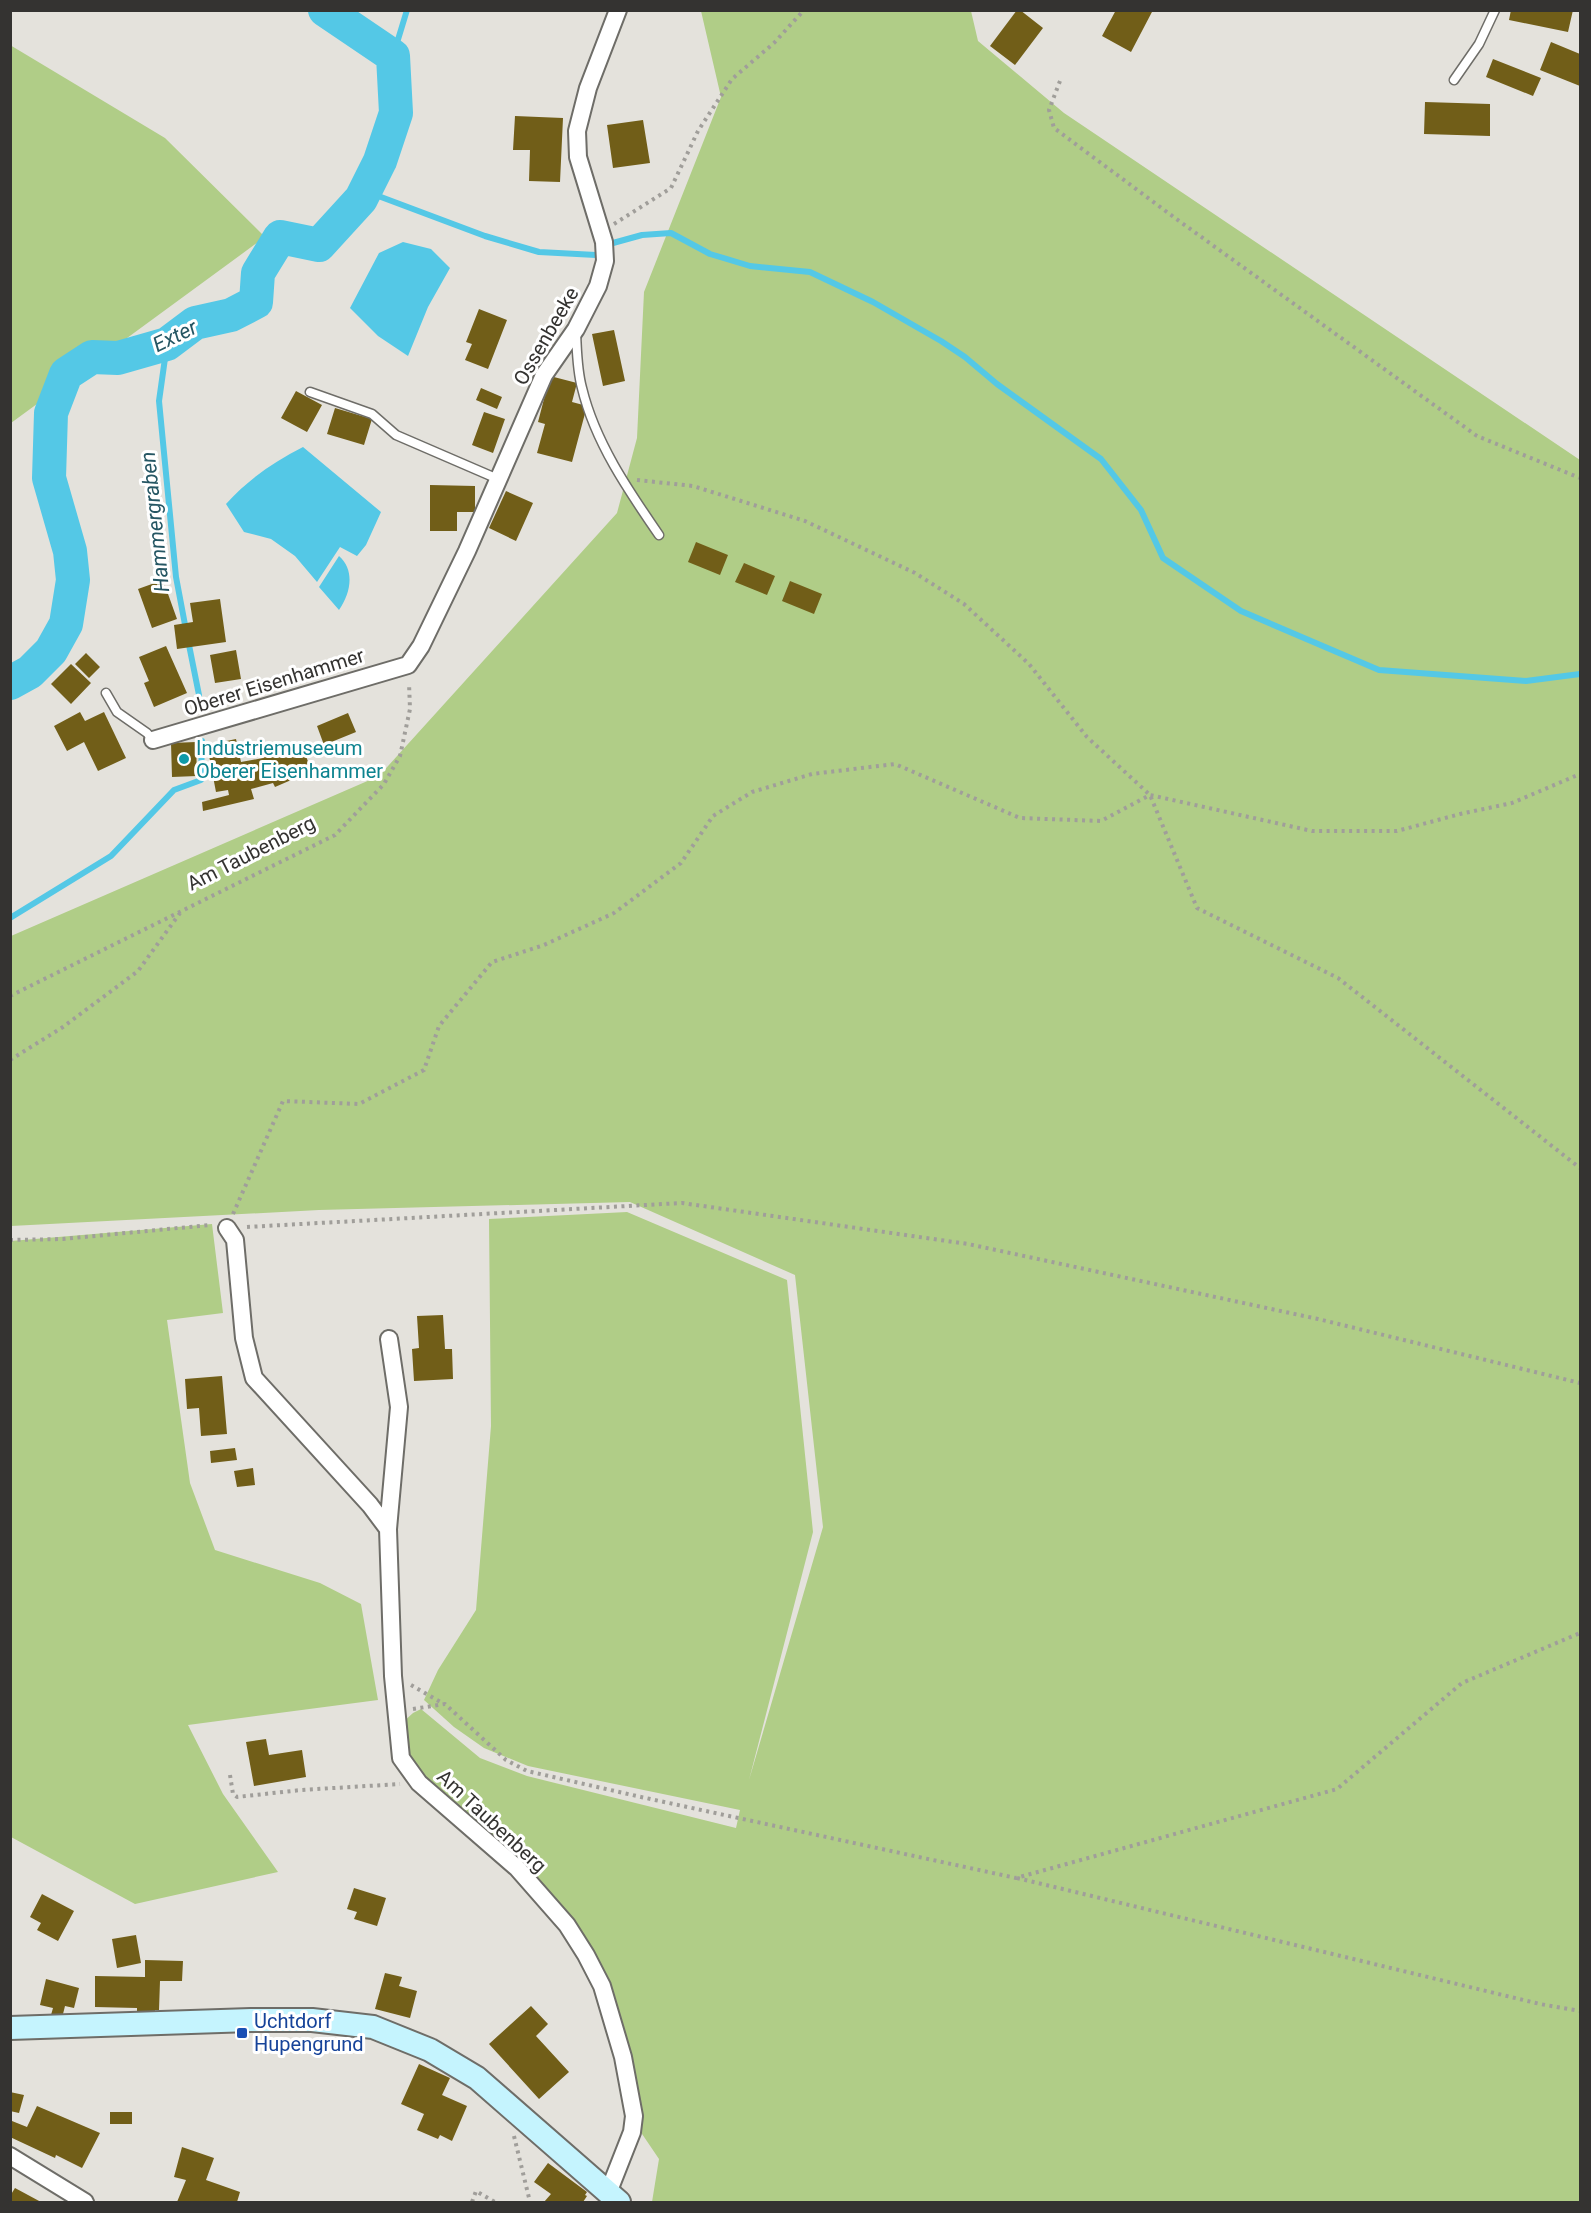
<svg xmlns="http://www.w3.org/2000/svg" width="1591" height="2213" viewBox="0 0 1591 2213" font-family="Roboto,sans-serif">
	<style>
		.green { fill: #b0cd87 }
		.water { fill: #54c8e6 }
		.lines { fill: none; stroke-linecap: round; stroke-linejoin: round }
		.stream { stroke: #54c8e6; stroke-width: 6 }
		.river { stroke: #54c8e6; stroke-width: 34 }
		.building { fill: #715e18 }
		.lane-casing { stroke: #6e6d68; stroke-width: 11 }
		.street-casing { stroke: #6e6d68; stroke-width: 20 }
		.secondary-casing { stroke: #6e6d68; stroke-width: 26 }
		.path { stroke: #a09e9a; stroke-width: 4; stroke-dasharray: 3 4.5; stroke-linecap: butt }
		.lane { stroke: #fff; stroke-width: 8 }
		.street { stroke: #fff; stroke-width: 16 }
		.secondary { stroke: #c5f4fe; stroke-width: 22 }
		.culture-dot { fill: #0f9aa8; stroke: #fff; stroke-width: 2 }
		.transit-dot { fill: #1a4fb4; stroke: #fff; stroke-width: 2 }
		.labels { text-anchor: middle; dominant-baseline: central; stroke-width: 6; stroke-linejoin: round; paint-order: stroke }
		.street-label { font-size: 20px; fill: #343331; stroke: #fff }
		.culture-label { font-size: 20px; fill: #0d838f; stroke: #fff; text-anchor: start }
		.transit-label { font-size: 20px; fill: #164399; stroke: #fff; text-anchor: start }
		.water-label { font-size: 21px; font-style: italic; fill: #255663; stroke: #fff }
	</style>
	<rect width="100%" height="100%" fill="#e4e2dc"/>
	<path class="green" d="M701,11H971L978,41L1064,113L1580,460V2202H652L659,2159L638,2128L589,1953L406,1756L402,1723L413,1713L421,1709L480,1758L527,1776L736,1828L740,1810L528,1766L484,1748L454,1727L424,1700L438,1670L476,1610L491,1426L489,1219L627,1212L787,1280L813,1532L749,1780L823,1527L795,1275L630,1202L319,1210L11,1226V936L379,776L617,513L637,438L644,292L721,97Z
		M10,45L165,138L265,237L11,423Z
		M212,1224L223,1313L167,1320L190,1483L215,1550L320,1583L361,1604L378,1700L188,1725L223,1794L278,1872L135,1904L11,1837V1241Z"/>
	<path class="water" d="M403,242L431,249L450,268L428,307L408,356L378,336L350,308L379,253Z
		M303,447L381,512L366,545L357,556L340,547L317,582L295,556L271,539L244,532L226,504C248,480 273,462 303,447Z
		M339,556C355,570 351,593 339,610L319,587Z"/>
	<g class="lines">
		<path class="stream" d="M393,56L407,10
			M365,191L485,236L539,252L596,255
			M613,243L642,235L671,233L710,254L750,266L810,272L873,302L941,341L965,357L997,384L1101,459L1141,510L1163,558L1241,611L1379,670L1526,681L1580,674
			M167,344L159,401L176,577L186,630
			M188,640L199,695
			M10,918L111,856L174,790L201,780L202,741"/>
		<path class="river" d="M10,683L30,672L51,651L66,624L73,580L70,551L49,478L51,413L66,374L92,357L118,358L167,344L195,323L231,315L256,302L258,273L280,237L319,245L361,199L380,161L396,113L393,56L325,10"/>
	</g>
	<path class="building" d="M1017,10H1020L1043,28L1015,65L990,46Z
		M1116,10H1153L1131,52L1102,36Z
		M1511,10H1573L1568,32L1509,20Z
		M1551,42L1580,54V86L1540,70Z
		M1493,59L1541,78L1533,96L1486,77Z
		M1425,102L1490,104V136L1424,134Z
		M515,116L563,118L560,182L529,181L530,150H513Z
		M643,120L650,163L613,168L607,125Z
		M479,309L507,320L488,369L465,360L472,344L466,342Z
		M614,330L625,381L603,386L592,334Z
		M550,376L577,383L572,402L587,406L572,462L537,453L545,424L538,422Z
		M481,388L502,397L497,409L476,400Z
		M296,391L322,405L307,432L281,418Z
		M335,408L372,419L364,445L327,434Z
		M484,412L505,419L493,453L472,445Z
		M430,485L475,486V512H457V531H430Z
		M506,491L533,503L516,541L489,528Z
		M696,542L728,555L720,575L688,562Z
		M744,563L775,576L767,595L735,582Z
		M163,580L177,619L152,628L138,589Z
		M790,581L822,594L814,614L782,601Z
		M220,599L226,642L177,649L174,625L193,622L190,603Z
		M166,646L187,693L154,707L144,683L149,681L139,657Z
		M236,650L241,679L215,683L210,655Z
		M86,653L100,667L89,678L75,664Z
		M71,664L91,683L71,704L51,684Z
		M80,712L85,721L104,712L126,758L98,771L84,742L67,751L54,726Z
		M348,713L356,732L324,745L317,726Z
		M236,739L241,762L263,758L300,742L312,771L275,787L273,783L251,789L254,799L203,811L202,802L229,795L228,790L216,792L207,745Z
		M196,742L197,776L172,777L171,743Z
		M443,1315L445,1349H452L453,1379L414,1381L412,1349L419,1348L417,1316Z
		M222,1376L227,1434L201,1436L199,1408L187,1409L185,1379Z
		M235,1448L237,1460L211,1463L210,1451Z
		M253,1468L255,1485L237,1487L234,1471Z
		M266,1739L269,1755L302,1750L306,1777L254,1786L246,1742Z
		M354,1888L386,1898L377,1926L354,1919L357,1912L347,1909Z
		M42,1894L74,1911L58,1941L37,1930L41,1923L30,1917Z
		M136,1935L141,1963L117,1968L112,1939Z
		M145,1960L183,1961L182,1981H160L159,2010H155V2017H137V2008L95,2007V1976L145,1977Z
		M385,1973L402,1977L399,1986L417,1991L410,2018L375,2009Z
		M46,1979L79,1988L74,2008L65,2006L62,2018L51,2015L53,2008L40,2005Z
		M531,2006L548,2024L536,2036L569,2072L539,2099L489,2044Z
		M419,2064L450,2078L442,2095L467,2106L452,2141L440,2135L438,2139L417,2130L424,2114L401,2104Z
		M10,2092L24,2095L19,2113L10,2111Z
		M37,2106L100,2133L82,2168L56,2155L55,2158L10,2137L12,2121L27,2127Z
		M110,2112H132V2124H110Z
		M182,2147L214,2158L206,2180L240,2192L237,2202H177L186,2180L174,2177Z
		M548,2163L587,2192L585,2195L587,2196L583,2202H544L551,2194L534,2182Z
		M15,2188L41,2202H10V2196Z"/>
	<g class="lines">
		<g class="lane-casing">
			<path id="lane" d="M1454,80L1479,44L1495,10
				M576,333C577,351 577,370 582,388C595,442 628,490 659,535
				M310,392L372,414L396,435L498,479
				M106,693L117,712L147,733L153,740"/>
		</g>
		<g class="street-casing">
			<path id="street" d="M153,740L408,665L421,646L467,551L544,375L576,329L598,286L605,261L604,242L578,157L577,131L588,88L618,10
				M227,1228L235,1240L244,1338L254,1378L370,1505L388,1529
				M389,1339L399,1407L388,1529L393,1676L401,1758L419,1783L517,1868L567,1925L586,1955L602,1986L623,2057L634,2116L632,2132L608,2193
				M10,2156L85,2202"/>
		</g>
		<g class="secondary-casing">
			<path id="secondary" d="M10,2028L251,2020H312L373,2027L430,2050L477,2078L619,2202"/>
		</g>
		<path class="path" d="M1060,81L1049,110L1054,128L1175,218L1477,436L1580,478
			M614,224L671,188L698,131L732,79L774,43L804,10
			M637,480L693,486L805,521L915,573L964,604L1029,664L1087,737L1150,795L1197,908L1338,978L1580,1168
			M10,996L335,835L384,784L400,756L410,709L409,683
			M10,1060L63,1027L138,971L180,913
			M233,1214L283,1101L359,1104L424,1070L439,1026L492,962L544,945L614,913L681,863L713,816L752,792L812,774L895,764L1020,818L1101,821L1150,795L1312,831H1397L1460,814L1512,803L1580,774
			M247,1227L682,1203L968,1244L1318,1319L1580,1383
			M10,1240L63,1239L210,1225
			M411,1685L444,1704
			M413,1709L445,1704L506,1760L527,1771L641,1797L1016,1878L1337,1789L1462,1683L1580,1633
			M230,1775L233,1794L237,1797L301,1790L400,1784
			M1017,1878L1540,2004L1580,2011
			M514,2136L530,2202
			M472,2202L476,2191L495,2202"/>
		<use href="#lane" class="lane"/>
		<use href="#street" class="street"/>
		<use href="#secondary" class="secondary"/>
	</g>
	<circle class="culture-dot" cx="184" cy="759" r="6"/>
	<rect class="transit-dot" x="236" y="2027" width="12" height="12" rx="3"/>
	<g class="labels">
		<g class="street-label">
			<text transform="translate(546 336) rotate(-60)">Ossenbeeke</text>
			<text transform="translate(274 682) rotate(-17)">Oberer Eisenhammer</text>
			<text transform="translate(251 853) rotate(-27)">Am Taubenberg</text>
			<text transform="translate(492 1821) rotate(43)">Am Taubenberg</text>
		</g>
		<g class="culture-label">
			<text x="196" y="748">Industriemuseeum<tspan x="196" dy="23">Oberer Eisenhammer</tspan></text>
		</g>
		<g class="transit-label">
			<text x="254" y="2021">Uchtdorf<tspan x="254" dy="23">Hupengrund</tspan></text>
		</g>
		<g class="water-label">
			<text transform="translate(175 336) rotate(-26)">Exter</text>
			<text transform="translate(155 522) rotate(-96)">Hammergraben</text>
		</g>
	</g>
	<rect width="1591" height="2213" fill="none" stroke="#343331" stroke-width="24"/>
</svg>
